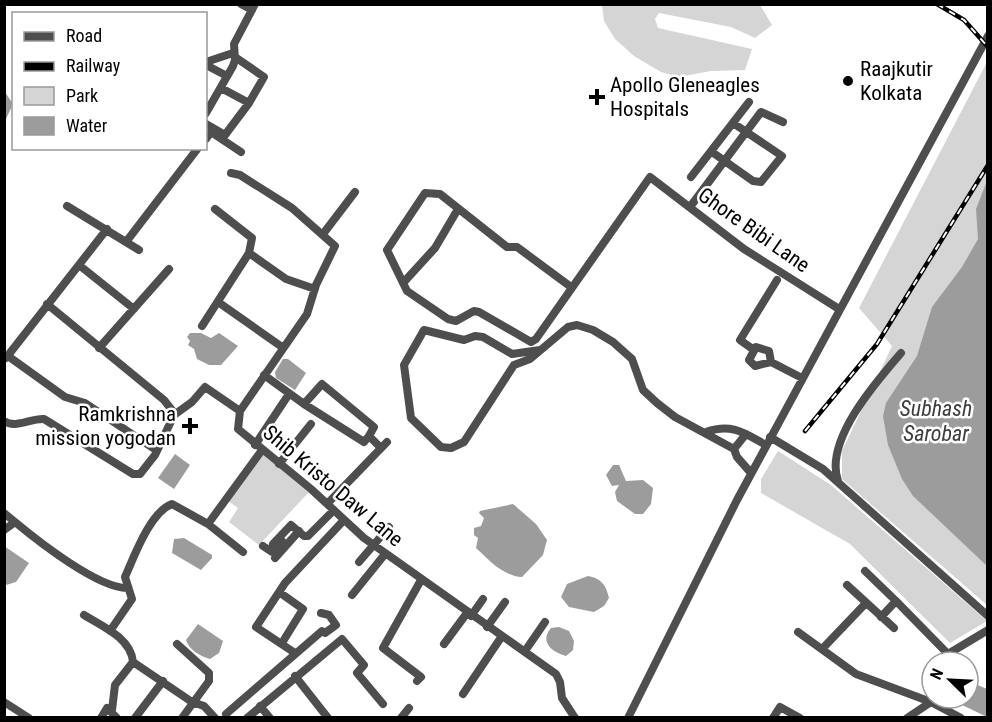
<svg xmlns="http://www.w3.org/2000/svg" width="992" height="722" viewBox="0 0 992 722" font-family="'Roboto Condensed',sans-serif">
	<style>
		.green { fill: #d5d5d5 }
		.water { fill: #9c9c9c }
		.lines { fill: none; stroke-linecap: round; stroke-linejoin: round }
		.minor { stroke: #4e4e4e; stroke-width: 8 }
		.rail-casing { stroke: #000; stroke-width: 4.5 }
		.rail { stroke: #fff; stroke-width: 2; stroke-dasharray: 7; stroke-linecap: butt }
		.poi-dot { fill: #000; stroke: #fff; stroke-width: 2 }
		.labels { text-anchor: middle; dominant-baseline: central; stroke-width: 5; stroke-linejoin: round; paint-order: stroke }
		.poi-label { font-size: 21px; fill: #000; stroke: #fff; text-anchor: start }
		.street-label { font-size: 21px; fill: #000; stroke: #fff }
		.water-label { font-size: 22px; font-style: italic; fill: #3d3d3d; stroke: #fff }
	</style>
	<rect width="100%" height="100%" fill="#fff"/>
	<path class="green" d="M602,5H760L772,25L755,38L731,27L659,13L655,19L658,28L752,49L745,70L711,71L678,77L661,72L634,56L615,39L604,21Z
		M987,62V605L842,479V451L892,346L859,308Z
		M778,451L831,485L987,621L950,643L850,544L761,493V479Z
		M262,453L310,491L259,545L229,522L238,508L228,501Z"/>
	<path class="water" d="M5,92L13,104L5,121Z
		M987,181V566L913,496L902,479L888,445L883,416L886,403L917,356L932,307L962,267L978,239L976,209Z
		M190,333H201L211,338L219,333L238,346L221,365H209L197,359L194,349L188,345L190,341L187,337Z
		M283,359H288L306,373L295,390L276,378L275,372Z
		M175,454L190,465L174,489L158,478Z
		M613,465H619L626,481L643,480L653,488L651,504L643,514H635L617,501L615,492L619,485L612,486L606,475Z
		M513,504L536,524L547,540L543,555L522,577C503,576 489,560 476,548L478,538L474,535V528L481,526L484,518L479,513L480,511Z
		M184,538L212,555V558L201,570L172,553L174,539Z
		M4,546L29,563L16,582L6,585Z
		M588,576C601,578 606,585 609,598L604,606L594,612L569,607L561,597L567,584Z
		M198,624L223,641L219,653L210,659C200,656 189,650 186,640Z
		M559,627L569,631L574,641L573,650L566,656C552,652 539,642 551,628Z
		M968,681L987,689V717L956,702L954,698H968Z"/>
	<g class="lines">
		<path class="minor" d="M241,4L252,10
			M206,62L233,53
			M206,65L227,76
			M221,88L249,103L264,77L235,57
			M206,113L233,66L235,60L234,44L255,4
			M206,124L225,135L249,103
			M206,139L211,132L241,152
			M712,152L753,181L761,182L782,156L733,123
			M231,173L240,175L292,208L335,246L316,285L307,314L240,411L238,429L311,489L364,538L556,674L560,682L562,698L575,718
			M691,177L749,102
			M67,206L139,250
			M690,207L761,112L783,122
			M215,209L252,238L249,253L286,279L315,289
			M323,234L355,192
			M126,242L198,148
			M79,265L134,309
			M403,283L435,248L458,209
			M571,287L517,247H507L440,194L425,193L387,250L407,291L448,319L456,321L474,311L479,312L531,342L536,339L650,177L744,249L839,309
			M218,302L282,347
			M47,304L164,400L175,414
			M202,326L249,253
			M99,348L169,269
			M540,350L512,354L483,337L475,336L464,340L424,330L404,365L411,418L441,447L451,448L464,442L514,365L530,359L568,327L577,325L593,330L613,342L632,359L643,390L657,403L675,417L734,449L737,457L751,473
			M754,350L740,340L777,280
			M8,356L65,397L85,403L156,450
			M6,358L107,229
			M771,362L769,351L756,347L749,360L755,366L771,362L802,378
			M264,375L304,404L322,384L374,427L369,436L381,448
			M304,404L364,442L369,436
			M4,421C16,429 31,418 44,419L133,474H140L155,455L174,415L192,402L205,387L240,411
			M706,432C732,423 744,433 766,445
			M770,437L823,469L988,616
			M255,445L289,394
			M734,449L746,434
			M279,464L311,424
			M838,481C824,441 875,383 901,353
			M327,504L387,442
			M4,513L15,522
			M4,530L15,522C39,542 98,588 127,588
			M273,544L291,525L304,536H308L334,510
			M263,546L272,552L282,541
			M243,552L208,524L262,450
			M275,558L299,531
			M359,562L389,527
			M865,571L896,601
			M847,585L894,628
			M279,592L303,609L282,643
			M352,595L385,554
			M84,615C102,626 131,638 133,662L115,685L112,710
			M471,616L483,599
			M881,617L896,601L948,654L988,630
			M487,627L505,602
			M110,631L132,599L125,577C134,557 150,512 172,504L208,524
			M798,632L856,674L931,702L961,718
			M177,644L209,673V681L182,718
			M444,644L467,613
			M823,648L866,603
			M525,651L545,622
			M295,653L256,627L285,583L344,520
			M133,662L192,702L204,706L215,718
			M295,676L328,718
			M417,681L421,677L383,648L421,580
			M463,694L502,636
			M4,702L29,718
			M260,706L270,718
			M226,714L322,631L325,633L336,625L329,615L321,613
			M101,718L107,708L117,718
			M135,718L163,681
			M247,718L342,639L364,665L357,673L383,704
			M401,718L409,708
			M628,718L737,500L988,36
			M773,718L780,707L800,718
			M907,718L931,702"/>
		<g class="rail-casing">
			<path id="rail" d="M937,4L964,20L988,47
				M805,431L877,344L988,165"/>
		</g>
		<use href="#rail" class="rail"/>
	</g>
	<g class="poi-dot">
		<circle cx="848" cy="81" r="6"/>
		<path d="M594 88h6v6h6v6h-6v6h-6v-6h-6v-6h6z"/>
		<path d="M187 417h6v6h6v6h-6v6h-6v-6h-6v-6h6z"/>
	</g>
	<g class="labels">
		<g class="poi-label">
			<text x="860" y="69">Raajkutir<tspan x="860" dy="24">Kolkata</tspan></text>
			<text x="610" y="85">Apollo Gleneagles<tspan x="610" dy="24">Hospitals</tspan></text>
			<text x="176" y="414" text-anchor="end">Ramkrishna<tspan x="176" dy="24">mission yogodan</tspan></text>
		</g>
		<g class="street-label">
			<text transform="translate(754 230) rotate(35)">Ghore Bibi Lane</text>
			<text transform="translate(333 486) rotate(40)">Shib Kristo Daw Lane</text>
		</g>
		<g class="water-label">
			<text x="936" y="408">Subhash<tspan x="936" dy="25">Sarobar</tspan></text>
		</g>
	</g>
	<rect width="992" height="722" fill="none" stroke="#000000" stroke-width="12"/>
	<rect x="12" y="12" width="195" height="138" fill="#ffffff" stroke="#999999" stroke-width="1.5"/>
	<rect x="24" y="32" width="30" height="9" fill="#4e4e4e" stroke="#999999" stroke-width="1.5"/>
	<text x="66" y="42" font-size="18" fill="#000000">Road</text>
	<rect x="24" y="62" width="30" height="9" fill="#000000" stroke="#999999" stroke-width="1.5"/>
	<text x="66" y="72" font-size="18" fill="#000000">Railway</text>
	<rect x="24" y="87" width="30" height="18" fill="#d5d5d5" stroke="#999999" stroke-width="1.5"/>
	<text x="66" y="102" font-size="18" fill="#000000">Park</text>
	<rect x="24" y="117" width="30" height="18" fill="#9c9c9c" stroke="#999999" stroke-width="1.5"/>
	<text x="66" y="132" font-size="18" fill="#000000">Water</text>
	<g transform="translate(950 680) rotate(294)"><circle r="28" fill="#ffffff" stroke="#999999" stroke-width="1.5"/>
	<path d="M0-4.5L10 22L0 15L-10 22Z" fill="#000000"/>
	<text y="-9" font-size="16" font-weight="bold" text-anchor="middle" fill="#000000">N</text>
	</g>
</svg>
